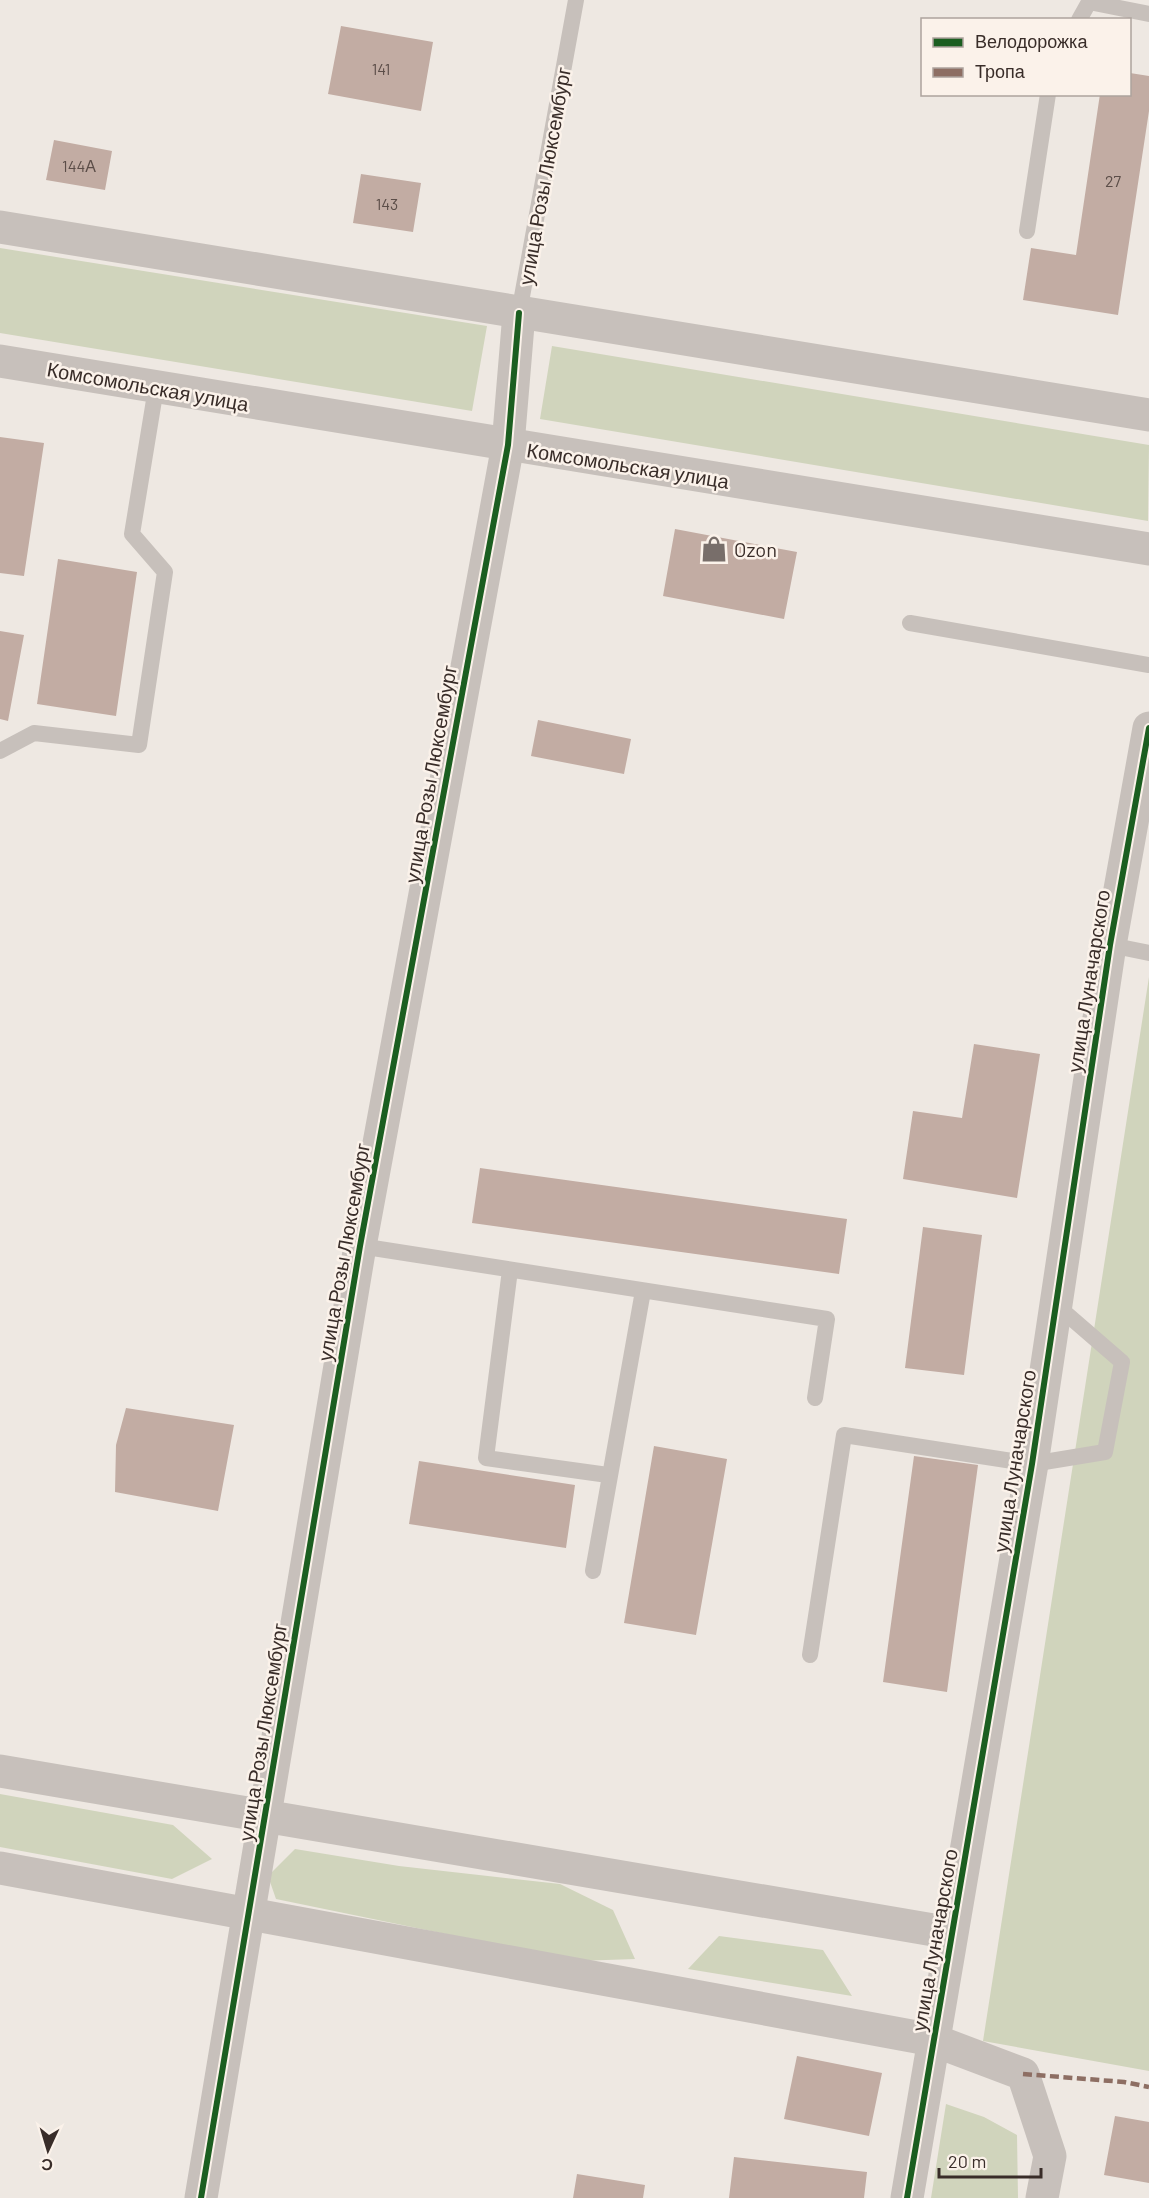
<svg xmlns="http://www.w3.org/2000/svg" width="1149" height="2198" viewBox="0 0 1149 2198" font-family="Barlow,sans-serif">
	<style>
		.green { fill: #d0d4bc }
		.building { fill: #c2aca3 }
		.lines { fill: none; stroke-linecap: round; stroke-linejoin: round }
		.service { stroke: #c7c0bb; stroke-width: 16 }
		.minor { stroke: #c7c0bb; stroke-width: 33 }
		.tertiary { stroke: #c7c0bb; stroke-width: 33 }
		.quiet { stroke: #8d6e63; stroke-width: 4.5; stroke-dasharray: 9 4.5; stroke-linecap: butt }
		.cycleway-casing { stroke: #fbf2ea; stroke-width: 10 }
		.cycleway { stroke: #1b5e20; stroke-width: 6 }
		.labels { text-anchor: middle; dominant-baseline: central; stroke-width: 5; stroke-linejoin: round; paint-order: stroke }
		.number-label { font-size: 16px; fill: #5b4d48 }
		.street-label { font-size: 20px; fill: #392d29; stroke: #fbf2ea }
		.poi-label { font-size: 20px; fill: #392d29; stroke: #fbf2ea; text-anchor: start }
	</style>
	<rect width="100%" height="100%" fill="#eee8e2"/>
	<path class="green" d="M0,248L487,326L472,411L0,333Z
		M552,346L1149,445L1148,521L540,419Z
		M1149,977V2071L983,2041Z
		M0,1794L173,1825L212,1859L172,1879L0,1847Z
		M295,1849L399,1866L560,1884L613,1910L635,1959L577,1961L276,1899L268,1876Z
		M719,1936L823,1950L852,1996L688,1969Z
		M946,2104L984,2117L1017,2135L1018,2198H931Z"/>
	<path class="building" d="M341,26L433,42L421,111L328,94Z
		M1130,73L1149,76V111L1118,315L1023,300L1031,248L1076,255L1100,94H1130Z
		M54,140L112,151L105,190L46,180Z
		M361,174L421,183L413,232L353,223Z
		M0,437L44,443L24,576L0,573Z
		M675,529L797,552L784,619L663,596Z
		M58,559L137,572L116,716L37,704Z
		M0,631L24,635L8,721L0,719Z
		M538,720L631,739L624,774L531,756Z
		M974,1044L1040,1054L1017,1198L903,1179L913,1111L962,1118Z
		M480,1168L847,1219L839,1274L472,1223Z
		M923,1227L982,1235L964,1375L905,1368Z
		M126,1408L234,1425L218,1511L115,1492L116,1445Z
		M654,1446L727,1459L696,1635L624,1623Z
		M914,1456L978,1465L947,1692L883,1682Z
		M419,1461L575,1485L566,1548L409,1524Z
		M797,2056L882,2073L869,2136L784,2119Z
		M1115,2116L1149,2122V2183L1104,2175Z
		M734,2157L867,2172L864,2198H729Z
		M577,2174L645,2185L643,2198H573Z"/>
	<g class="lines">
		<path class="service" d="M1090,0L1089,2L1149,14
			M1079,20L1089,2
			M1027,231L1048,94
			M519,313L576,0
			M910,623L1149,665
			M0,751L34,733L139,745L165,572L132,534L156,388
			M1110,945L1149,953
			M360,1246L827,1319L815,1398
			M510,1270L486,1458L608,1475
			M593,1571L643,1291
			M810,1655L844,1435L1032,1464L1105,1452L1122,1362L1055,1304"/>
		<path class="minor" d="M0,1771L951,1933
			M0,1868L933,2040L1023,2074L1050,2156L1042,2198
			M201,2198L360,1246L508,445L519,313
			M907,2198L1032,1464L1110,945L1149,728"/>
		<path class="tertiary" d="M0,227L1149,415
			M0,361L1149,549"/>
		<path class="quiet" d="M1023,2074L1124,2082L1149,2087"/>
		<g class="cycleway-casing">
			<path id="cycleway" d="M201,2198L360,1246L508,445L519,313
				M907,2198L1032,1464L1110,945L1149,728"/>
		</g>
		<use href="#cycleway" class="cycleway"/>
	</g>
	<defs>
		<g id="shop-bare" transform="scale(2.07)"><path d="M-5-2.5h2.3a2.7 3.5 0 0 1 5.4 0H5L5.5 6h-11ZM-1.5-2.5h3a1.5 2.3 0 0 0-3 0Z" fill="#786e6a" stroke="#fbf2ea" stroke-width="2.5" paint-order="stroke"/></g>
	</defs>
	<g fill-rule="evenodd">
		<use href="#shop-bare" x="714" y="549"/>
	</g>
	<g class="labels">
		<g class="number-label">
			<text x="381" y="68">141</text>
			<text x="79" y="165">144А</text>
			<text x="1113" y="180">27</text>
			<text x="387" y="203">143</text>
		</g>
		<g class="street-label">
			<text transform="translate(544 176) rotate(-80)">улица Розы Люксембург</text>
			<text transform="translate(148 386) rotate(10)">Комсомольская улица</text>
			<text transform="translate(628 465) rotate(9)">Комсомольская улица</text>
			<text transform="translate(430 774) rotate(-80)">улица Розы Люксембург</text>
			<text transform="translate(1088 981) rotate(-81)">улица Луначарского</text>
			<text transform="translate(343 1252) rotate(-80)">улица Розы Люксембург</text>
			<text transform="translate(1014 1461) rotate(-81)">улица Луначарского</text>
			<text transform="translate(262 1732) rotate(-81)">улица Розы Люксембург</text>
			<text transform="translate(934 1940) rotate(-80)">улица Луначарского</text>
		</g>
		<g class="poi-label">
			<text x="734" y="549">Ozon</text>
		</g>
	</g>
	<rect x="921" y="18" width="210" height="78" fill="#fbf2ea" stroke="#ada39d" stroke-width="1.5"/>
	<rect x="933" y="38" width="30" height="9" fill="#1b5e20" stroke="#ada39d" stroke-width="1.5"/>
	<text x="975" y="48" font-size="18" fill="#392d29">Велодорожка</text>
	<rect x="933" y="68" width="30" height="9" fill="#8d6e63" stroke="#ada39d" stroke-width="1.5"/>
	<text x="975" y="78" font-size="18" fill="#392d29">Тропа</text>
	<g transform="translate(48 2150) rotate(184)" stroke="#fbf2ea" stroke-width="4.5" paint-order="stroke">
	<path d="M0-4.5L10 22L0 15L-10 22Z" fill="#392d29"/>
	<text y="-9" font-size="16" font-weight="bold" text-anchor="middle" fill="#392d29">С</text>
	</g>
	<path d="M939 2168v9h102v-9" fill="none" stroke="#392d29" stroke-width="3"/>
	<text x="948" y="2168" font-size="18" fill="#392d29" stroke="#fbf2ea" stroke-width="4.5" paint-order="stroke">20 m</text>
</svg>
